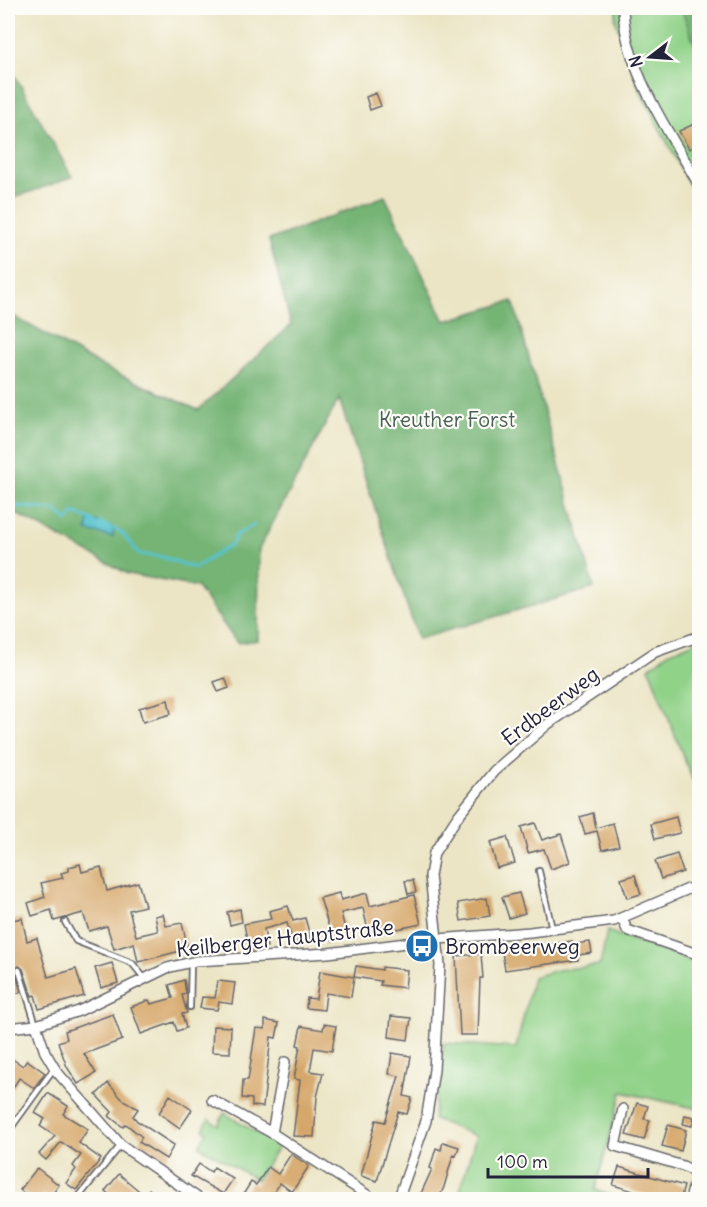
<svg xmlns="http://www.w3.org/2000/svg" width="707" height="1207" viewBox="0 0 707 1207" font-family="Delius,sans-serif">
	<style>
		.green { fill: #91d289; stroke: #5a7a62; stroke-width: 1.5 }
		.forest { fill: #74b475; stroke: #4b6b58; stroke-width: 1.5 }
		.water { fill: #57c3cf; stroke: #3c7285; stroke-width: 1.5 }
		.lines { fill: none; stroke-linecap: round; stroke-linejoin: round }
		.stream { stroke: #57c3cf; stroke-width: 3 }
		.building { fill: #d6a76a }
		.service-casing { stroke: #68666b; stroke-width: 8 }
		.minor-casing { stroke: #68666b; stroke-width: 12 }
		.service { stroke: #fff; stroke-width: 4.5 }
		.minor { stroke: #fff; stroke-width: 9 }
		.labels { text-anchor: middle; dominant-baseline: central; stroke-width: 4.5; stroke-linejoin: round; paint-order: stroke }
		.park-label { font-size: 21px; fill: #496056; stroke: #fdfcf7 }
		.street-label { font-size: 21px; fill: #22223b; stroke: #fdfcf7 }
		.poi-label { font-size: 21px; fill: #22223b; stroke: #fdfcf7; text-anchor: start }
	</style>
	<rect width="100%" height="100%" fill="#fdfcf7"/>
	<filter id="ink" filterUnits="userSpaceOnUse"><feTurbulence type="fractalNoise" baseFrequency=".0167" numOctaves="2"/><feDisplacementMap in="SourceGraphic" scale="12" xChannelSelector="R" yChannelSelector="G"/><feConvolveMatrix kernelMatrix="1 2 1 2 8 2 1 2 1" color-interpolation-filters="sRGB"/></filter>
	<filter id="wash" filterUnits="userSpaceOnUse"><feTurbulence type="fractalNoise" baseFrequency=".008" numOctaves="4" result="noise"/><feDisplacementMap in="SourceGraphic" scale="24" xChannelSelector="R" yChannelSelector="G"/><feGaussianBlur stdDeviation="1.35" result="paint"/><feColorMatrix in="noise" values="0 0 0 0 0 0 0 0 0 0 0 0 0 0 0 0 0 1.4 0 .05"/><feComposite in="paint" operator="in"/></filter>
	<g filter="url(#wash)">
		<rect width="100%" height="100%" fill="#ebe5c5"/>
		<path class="green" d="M617,8H699V203L640,91L615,19Z
			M699,640V797L649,668L668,653Z
			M607,931L699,964V1109L622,1092L595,1190L621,1199H483L460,1190L476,1136L433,1119L444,1043L516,1048L533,977L557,970L600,965Z
			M224,1113L279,1146L257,1180L199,1146L207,1132L203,1129L209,1119L218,1125Z"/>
		<path class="forest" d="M681,8H699V55Z
			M8,63L72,177L8,200Z
			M385,196L445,321L513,301L594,588L418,639L339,399L259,549L258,640L237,643L197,587L128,574L13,512L8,515V313L105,368L198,410L291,325L269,240Z"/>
		<path class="water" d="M89,519L113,527V537L87,531Z"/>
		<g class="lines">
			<path class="stream" d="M8,505L55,510L68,521L74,513L94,521
				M100,522L122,533L139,554L162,557L195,568L232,544L236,535L254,525"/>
		</g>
		<g id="blocks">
			<path class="building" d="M376,93L381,106L370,110L366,97Z
				M694,124L699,134V143L689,149L679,131Z
				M225,678L229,688L218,692L214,682Z
				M168,700L171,714L143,722L139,708Z
				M593,813L596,828L613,823L619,846L602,850L597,831L585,834L580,817Z
				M676,817L680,833L655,839L651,824Z
				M535,823L542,840L561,834L570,862L551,869L544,849L528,853L521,827Z
				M507,837L515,863L497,868L490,842Z
				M677,854L683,872L661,879L655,861Z
				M80,864L82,872L101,867L107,891L138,882L145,906L129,910L136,936L158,931L155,916L163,914L166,926L182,923L188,949L138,962L134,943L114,949L107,926L89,931L83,913L54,921L51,910L32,916L28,903L45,897L41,883L63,878L61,873L69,871V867Z
				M635,875L641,894L627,898L621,879Z
				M413,880L416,892L408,894L405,881Z
				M339,893L341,900L367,893L370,906L414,895L421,924L369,935L363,908L341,913L347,937L333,941L320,898Z
				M519,893L525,913L509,918L502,897Z
				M487,898L490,916L461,921L458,903Z
				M288,906L293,921L305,918L311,939L293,944L287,923L264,929L267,947L249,950L244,924L271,919L269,911Z
				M240,909L242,922L230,925L227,912Z
				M22,918L27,941L37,938L48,977L76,969L84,996L39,1009L35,995L32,996L23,969L19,966L15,971L21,992L8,995V939L11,938L8,921Z
				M572,941L574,944L590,942L592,953L578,955V960L505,970L502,952Z
				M481,954L483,978H480L478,1035H460L456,956Z
				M112,963L118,983L101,988L95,968Z
				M356,966L382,970V967L407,970L405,988L380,985L381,981L354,977Z
				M320,971L354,977L351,997L326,993L324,1010L306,1008L307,998L316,999Z
				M184,980L186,994L182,995L187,1013L182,1014L186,1028L177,1031L174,1022L141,1034L131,1007L149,1000L151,1004L173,998L169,985Z
				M218,981L235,983L232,1004L219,1002L217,1010L200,1008L202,997L215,998Z
				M113,1014L122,1040L84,1054L96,1073L78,1084L67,1067L58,1042L67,1039L65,1031Z
				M391,1016L411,1018L408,1040L389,1037Z
				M265,1020L279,1023L276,1038L271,1037L263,1107L252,1106V1099L242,1098L243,1080H248L256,1028L265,1029Z
				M324,1024L336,1026L332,1051L314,1048L310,1071L323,1073L317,1097L314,1137L293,1136L300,1080L294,1079L300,1046L297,1045L301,1026L323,1030Z
				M213,1026L231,1027L230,1053L212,1052Z
				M392,1053L411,1056L404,1096L412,1098L407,1114L398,1112L377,1181L361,1176L376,1120L385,1122L399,1076L389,1074Z
				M8,1056L23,1066L27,1060L45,1073L34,1088L19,1078L8,1096Z
				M108,1083L122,1099L138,1109L133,1116L137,1121L174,1145L166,1159L139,1142L142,1137L126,1124L123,1127L109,1116L112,1112L96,1095Z
				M48,1093L68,1106L63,1114L88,1129L79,1143L101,1159L76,1190L66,1183L76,1169L73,1166L81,1155L61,1142L46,1160L39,1154L55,1136L40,1126L45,1119L35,1113Z
				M170,1095L192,1110L180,1128L159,1113Z
				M637,1103L648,1106L644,1119L650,1120L644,1140L626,1135Z
				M685,1115L694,1117L692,1126L683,1124Z
				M668,1125L686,1130L681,1151L662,1146Z
				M443,1142L459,1147L456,1156L453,1155L444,1187L438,1200H418L432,1169L430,1168L436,1148L441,1150Z
				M291,1154L309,1166L292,1192L280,1183L269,1200H254L244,1193L251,1182L256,1185L268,1167L278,1174Z
				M199,1164L211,1172L214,1167L233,1179L223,1194L191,1176Z
				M619,1167L684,1186L680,1200H663L613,1185Z
				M37,1168L59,1185L49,1199L44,1195L40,1200H32L20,1190Z
				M119,1174L144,1195L149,1189L162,1200H115L105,1191Z"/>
		</g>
	</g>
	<g filter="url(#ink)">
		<use href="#blocks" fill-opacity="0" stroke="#68666b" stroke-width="1.5"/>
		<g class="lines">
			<g class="service-casing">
				<path id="service" d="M539,871L552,929
					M65,922L76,941L132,963L145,979
					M19,970L36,1025
					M190,1007L191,963
					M8,1132L55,1067
					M76,1200L121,1145"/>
			</g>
			<g class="minor-casing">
				<path id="minor" d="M623,8C625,71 670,132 700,187
					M622,918L627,930L700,955
					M36,1025L45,1052L57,1072L121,1145L201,1200
					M8,1028L36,1025L79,1011L167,968L196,961L328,953L437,939L530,932L614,921L700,884
					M212,1100L272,1133L375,1200
					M623,1109L615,1146L683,1166L697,1173L690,1200
					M272,1133L285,1062
					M398,1200L426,1121L434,1070L440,965L430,876L434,853L458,816L494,771L548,724L655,652L700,636"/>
			</g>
			<use href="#service" class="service"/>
			<use href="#minor" class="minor"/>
		</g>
	</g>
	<defs>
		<g id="bus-disc" transform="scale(1.725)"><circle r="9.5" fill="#1f6fb2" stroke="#fdfcf7"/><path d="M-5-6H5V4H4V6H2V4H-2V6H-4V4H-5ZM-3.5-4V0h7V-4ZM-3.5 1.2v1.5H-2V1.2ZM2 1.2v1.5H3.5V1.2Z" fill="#fff"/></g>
	</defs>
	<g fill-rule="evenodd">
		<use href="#bus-disc" x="422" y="946"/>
	</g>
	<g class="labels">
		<g class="park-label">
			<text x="447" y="419">Kreuther Forst</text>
		</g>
		<g class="street-label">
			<text transform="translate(550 706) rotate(-37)">Erdbeerweg</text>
			<text transform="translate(285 938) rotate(-6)">Keilberger Hauptstraße</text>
		</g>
		<g class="poi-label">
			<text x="445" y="946">Brombeerweg</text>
		</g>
	</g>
	<rect width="707" height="1207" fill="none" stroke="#fdfcf7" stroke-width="30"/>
	<g transform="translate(650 57) rotate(253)" stroke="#fdfcf7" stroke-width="4.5" paint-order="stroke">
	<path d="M0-4.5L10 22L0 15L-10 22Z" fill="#22223b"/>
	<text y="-9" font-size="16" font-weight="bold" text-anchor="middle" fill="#22223b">N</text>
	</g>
	<path d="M488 1168v9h160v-9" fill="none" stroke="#22223b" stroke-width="3"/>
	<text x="497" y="1168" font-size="18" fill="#22223b" stroke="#fdfcf7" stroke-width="4.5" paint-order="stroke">100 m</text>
</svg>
